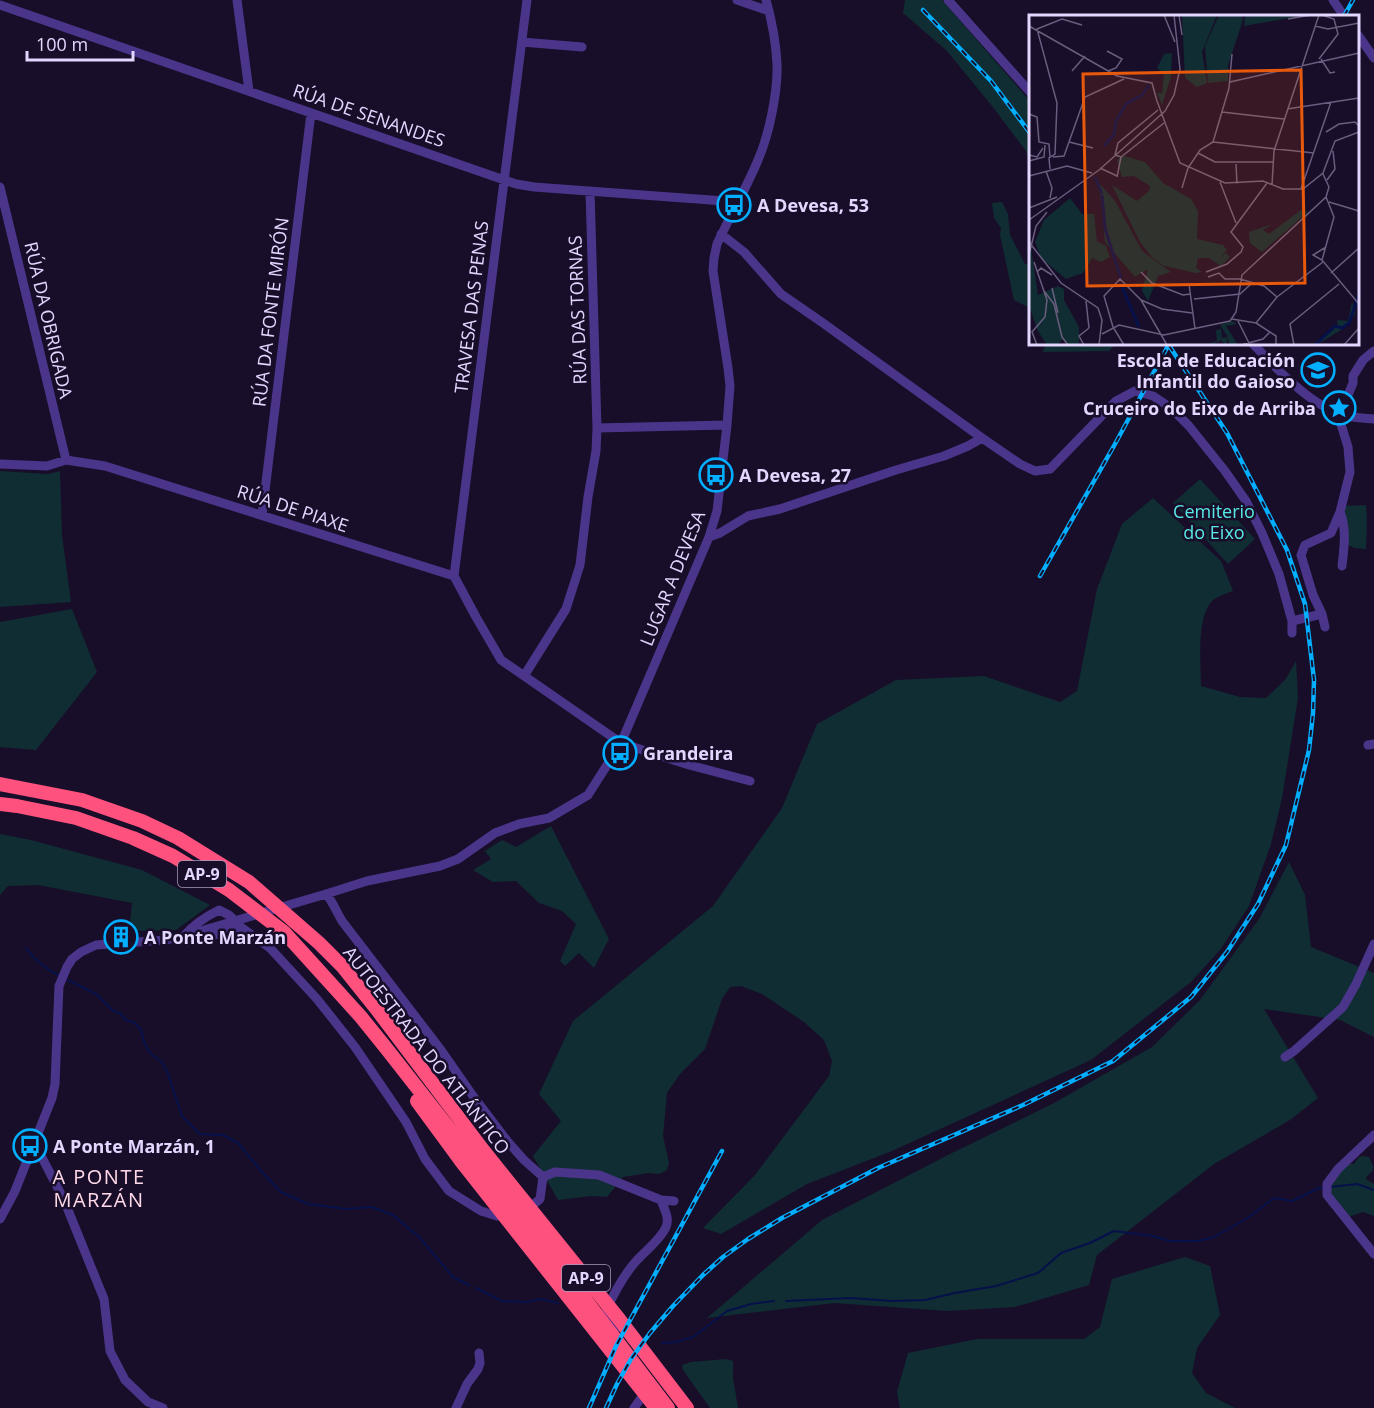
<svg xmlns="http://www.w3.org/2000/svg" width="1374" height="1408" viewBox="0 0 1374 1408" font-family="'Open Sans',sans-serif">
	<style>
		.green { fill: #102d33 }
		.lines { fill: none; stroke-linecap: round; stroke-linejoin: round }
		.stream { stroke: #06104a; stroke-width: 2 }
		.minor { stroke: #4b358b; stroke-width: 9 }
		.highway { stroke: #ff517e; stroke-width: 14 }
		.rail-casing { stroke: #02aeff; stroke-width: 4.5 }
		.rail { stroke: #180e29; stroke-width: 2; stroke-dasharray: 7; stroke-linecap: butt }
		.labels { text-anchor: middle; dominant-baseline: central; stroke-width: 5; stroke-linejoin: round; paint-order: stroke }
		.shield { fill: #180e29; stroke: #a69abf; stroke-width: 1.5 }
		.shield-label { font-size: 16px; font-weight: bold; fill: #e3d6ff }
		.street-label { font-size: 18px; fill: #e3d6ff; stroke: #180e29 }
		.poi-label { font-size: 18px; font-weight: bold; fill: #e3d6ff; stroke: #180e29; text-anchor: start }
		.park-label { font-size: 18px; fill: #57e9e5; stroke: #180e29 }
		.neighbourhood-label { font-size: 20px; letter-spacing: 1.5px; fill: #ffd8e8; stroke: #180e29 }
		.inset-river { fill: none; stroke: #06104a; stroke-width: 3 }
		.inset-road { fill: none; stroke: #695e7f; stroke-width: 1.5 }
		.view { fill: #e8590c; fill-opacity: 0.15; stroke: #e8590c; stroke-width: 3 }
		.inset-edge { fill: none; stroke: #e3d6ff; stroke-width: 3 }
	</style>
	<rect width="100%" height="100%" fill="#180e29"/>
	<path class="green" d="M905,0H942L1030,101V169L1026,151L992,106L947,51L903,13Z
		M1002,202L1008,214L1010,235L1025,264L1030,265V308L1014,300L1000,235L1001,228L994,218L992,203Z
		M1045,344H1116L1109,351L1043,352Z
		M0,471L48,474L60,471L62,535L71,602L0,607Z
		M1200,479L1255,539L1228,564L1173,503Z
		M1153,498L1221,561L1233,591C1228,593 1221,595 1216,598C1195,611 1201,664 1201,686L1240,697L1266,698L1285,680L1296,661L1298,698L1282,798L1271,844L1249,906L1220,950L1191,982L1091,1060L892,1151L807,1184L721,1234L703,1228L755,1175L829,1076L832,1061L824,1040L804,1022L762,994L741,986L730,987L722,999L705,1049L680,1074L667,1093L663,1136L669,1163L667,1170L659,1174L649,1173L623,1177L607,1197L591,1196L558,1200L533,1156L561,1121L539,1094L573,1021L713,906L782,808L817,724L896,680L984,676L1060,702L1077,691L1097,589L1122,524Z
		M1366,505L1367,520L1366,549L1355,548L1348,545L1344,506Z
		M72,609L97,672L36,750L0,747V622Z
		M551,826L609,939L594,968L579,953L565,966L560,961L576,924L562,911L539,903L516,881L493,882L473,870L491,859L485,851L502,840L516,847Z
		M0,834L31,840L142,870L210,905L176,930L129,931L132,903L38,885L8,886L0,895Z
		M1289,862L1305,895L1311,947L1374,973V1037L1340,1020L1264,1009L1318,1098L1290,1120L1214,1164L1097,1255L1089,1285L1015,1307L947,1311L835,1303L707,1318L822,1220L948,1155L1054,1103L1152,1047L1200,1000L1259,919Z
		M1363,1156L1369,1157L1373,1166V1170L1366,1178L1367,1180L1374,1184V1216L1363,1212L1351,1216L1349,1220L1329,1194V1184L1347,1164H1354L1359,1157Z
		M1185,1257L1210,1266L1220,1315L1197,1348L1192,1373L1206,1393L1235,1408H900L897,1392L908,1353L977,1339H1084L1100,1327L1112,1279Z
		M726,1359L733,1361V1378L738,1408H710L683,1370L682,1365L691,1362Z"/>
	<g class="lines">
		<path class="stream" d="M26,948C35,960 47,970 60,976
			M66,979L96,994L113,1011L120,1013L126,1020L135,1023L141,1030L145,1045L151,1054L162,1062L168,1074L182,1116L200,1134L223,1135L238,1143L262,1172L281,1192L308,1204L346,1209L372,1207L393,1215L420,1238L453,1277L469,1285
			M1330,1187L1357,1184L1374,1190
			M476,1288L502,1301L527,1302L541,1299L558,1303
			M786,1301L850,1298L893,1301L925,1300L955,1293L996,1286L1038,1273L1061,1253L1090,1243L1114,1231L1153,1236L1169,1241H1197L1212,1238L1246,1219L1274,1198L1292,1201L1319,1188L1324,1187
			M662,1343L676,1342L693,1337L727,1311L751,1304L774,1301"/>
		<path class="minor" d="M237,0L249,91
			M737,0L769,11
			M948,0L1030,92
			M1333,0L1344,16
			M0,5L516,184L534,187L738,202
			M1358,35L1374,58
			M522,42L582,47
			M0,187L66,460
			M721,234L744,252L781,294L823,323L982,438L1020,464L1035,471L1050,469L1116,401L1135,391L1153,396L1171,408L1189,426L1225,471L1246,501L1262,533L1279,574L1292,621V633
			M1253,344C1275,367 1310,405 1341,414C1351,418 1363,418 1374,419
			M597,428L727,425
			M0,464L47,466L66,460L105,466L454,576L476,617L501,660L621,743L689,765L750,781
			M1340,512C1347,529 1344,548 1342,566
			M262,515L311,113
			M709,537L720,533L748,516L780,509L896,470L944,456L968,446L982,438
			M454,576L527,0
			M1292,621L1322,614
			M1325,627L1322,614L1313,595L1301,555L1305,545L1331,533L1340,512L1350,472L1348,447L1340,421V414L1353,383V376L1363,360L1374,351
			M524,676L566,609L580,565L588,497L596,451L597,428L590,191
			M1368,745L1374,744
			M326,894C332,900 337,913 342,921L441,1050L473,1096L508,1142L524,1160L543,1177L540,1199L527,1210
			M184,936C194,924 205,917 219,910L229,915L242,928L270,948L317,999L355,1047L406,1122L425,1159L449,1191L481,1211L497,1216L506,1215
			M184,936L185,940L188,942L242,928
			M1285,1057L1294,1051L1343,1007L1356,984L1374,944
			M1374,1135L1338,1169L1327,1184V1195L1374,1254
			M35,1144L64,1200L104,1299L110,1351L125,1380L148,1402L163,1408
			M543,1177L555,1172L599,1175L661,1200L674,1201
			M0,1219L15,1191L52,1098L55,1084L59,986L67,967L72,959L81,952L96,945L165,940L184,936L326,894L367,881L440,866L458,859L495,833L519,824L549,818L588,795L621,743L709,537L717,511L727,425L730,386L728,368L713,271L714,258L717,244C730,216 746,189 758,160C769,135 778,92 777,64C776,43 772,21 766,0
			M616,1329L610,1321L606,1311C613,1295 621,1280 632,1266C641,1254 660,1241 666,1227C670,1218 664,1209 661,1200
			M456,1408L467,1384L478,1369L480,1363L479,1353
			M634,1408L646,1391"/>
		<path class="highway" d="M0,784L82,800L142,821L178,838L249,882L319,943L342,966L378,1011L483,1150L619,1319L687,1408
			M0,804L17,806L76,818L133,838L173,856L229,890L284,932L361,1017L386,1048L473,1159L536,1235L668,1408
			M417,1101L464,1165L656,1408"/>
		<g class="rail-casing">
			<path id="rail" d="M923,10L991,81L1030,133
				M1344,16L1353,0
				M1040,576L1115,444L1169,344
				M589,1408L616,1346L722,1151
				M606,1408L617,1384L631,1359L650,1333L673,1306L703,1275L723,1257L748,1239L782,1218L878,1168L1023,1105L1113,1061L1191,997L1227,952L1258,904L1286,845L1309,750L1313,713L1314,680L1305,604L1287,550L1227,433L1168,344"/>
		</g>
		<use href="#rail" class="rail"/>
	</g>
	<defs>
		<g id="bus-ring" transform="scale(1.725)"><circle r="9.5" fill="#180e29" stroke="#02aeff" stroke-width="1.5"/><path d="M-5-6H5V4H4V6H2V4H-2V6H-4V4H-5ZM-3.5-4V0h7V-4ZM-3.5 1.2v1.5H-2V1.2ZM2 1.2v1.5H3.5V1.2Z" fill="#02aeff"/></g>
		<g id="school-ring" transform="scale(1.725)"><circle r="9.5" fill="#180e29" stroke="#02aeff" stroke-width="1.5"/><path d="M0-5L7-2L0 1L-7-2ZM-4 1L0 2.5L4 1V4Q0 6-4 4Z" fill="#02aeff"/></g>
		<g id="sight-ring" transform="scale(1.725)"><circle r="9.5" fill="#180e29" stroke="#02aeff" stroke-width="1.5"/><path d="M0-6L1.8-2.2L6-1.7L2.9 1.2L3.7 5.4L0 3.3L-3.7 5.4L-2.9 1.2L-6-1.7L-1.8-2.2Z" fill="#02aeff"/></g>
		<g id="building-ring" transform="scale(1.725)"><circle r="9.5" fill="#180e29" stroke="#02aeff" stroke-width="1.5"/><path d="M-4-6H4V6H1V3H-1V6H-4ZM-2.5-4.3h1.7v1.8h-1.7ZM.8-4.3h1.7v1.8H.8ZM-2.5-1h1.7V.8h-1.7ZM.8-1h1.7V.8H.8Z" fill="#02aeff"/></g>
	</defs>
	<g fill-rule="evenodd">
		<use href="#bus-ring" x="734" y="205"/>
		<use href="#school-ring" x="1318" y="370"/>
		<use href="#sight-ring" x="1339" y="408"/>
		<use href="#bus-ring" x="716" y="475"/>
		<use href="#bus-ring" x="620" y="753"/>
		<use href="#building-ring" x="121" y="937"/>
		<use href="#bus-ring" x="30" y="1146"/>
	</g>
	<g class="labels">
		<g class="shield">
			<rect x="178" y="861" width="48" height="26" rx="4.5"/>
			<rect x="562" y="1265" width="48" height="26" rx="4.5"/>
		</g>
		<g class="shield-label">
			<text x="202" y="874">AP-9</text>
			<text x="586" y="1278">AP-9</text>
		</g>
		<g class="street-label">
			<text transform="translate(369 115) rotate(19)">RÚA DE SENANDES</text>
			<text transform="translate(471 307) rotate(-83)">TRAVESA DAS PENAS</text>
			<text transform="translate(577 310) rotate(-92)">RÚA DAS TORNAS</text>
			<text transform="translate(270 312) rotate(-83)">RÚA DA FONTE MIRÓN</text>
			<text transform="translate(49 320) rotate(77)">RÚA DA OBRIGADA</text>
			<text transform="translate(293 508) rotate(18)">RÚA DE PIAXE</text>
			<text transform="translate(672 578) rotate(-68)">LUGAR A DEVESA</text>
			<text transform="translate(427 1050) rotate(52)">AUTOESTRADA DO ATLÁNTICO</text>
		</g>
		<g class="poi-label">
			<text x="757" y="205">A Devesa, 53</text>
			<text x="1295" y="360" text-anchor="end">Escola de Educación<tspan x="1295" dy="21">Infantil do Gaioso</tspan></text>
			<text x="1316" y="408" text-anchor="end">Cruceiro do Eixo de Arriba</text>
			<text x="739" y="475">A Devesa, 27</text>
			<text x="643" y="753">Grandeira</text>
			<text x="144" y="937">A Ponte Marzán</text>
			<text x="53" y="1146">A Ponte Marzán, 1</text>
		</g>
		<g class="park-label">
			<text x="1214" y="511">Cemiterio<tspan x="1214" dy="21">do Eixo</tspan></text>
		</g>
		<g class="neighbourhood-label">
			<text x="99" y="1176">A PONTE<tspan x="99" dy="23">MARZÁN</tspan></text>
		</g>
	</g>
	<g transform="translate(1029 15)">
		<rect width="330" height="330" fill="#180e29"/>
		<path d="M153,0H188L173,37L178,68L168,72L156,63ZM190,0H213L214,5L199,50V66L179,68L176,31ZM216,0H278L215,11ZM143,38L142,62L133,90L128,78H133L135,59L128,53L135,39ZM95,141L116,147L134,168L162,184L169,196L168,224L194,230L198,235L191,243L197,238L201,242L192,251L180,243H169L167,253L173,257L167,258L135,251L123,242L111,227L83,170L108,186L120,176L121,171L105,161L93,162L88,145ZM70,168L86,186L113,236L142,257L129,261L119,286L113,276L119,254L106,262L76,227ZM41,183L53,199H65L68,226L77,231L81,242L72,247L63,243L54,258L37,264L12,243L6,227L15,205ZM272,195L279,197L233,237L221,228L220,217L243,209L234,215L240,219ZM2,233L9,280L29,271L35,274V285L50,312V330H39L33,324L29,330H18L9,316L0,291ZM323,287L326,299L317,312L287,330H278L289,327L309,310L308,305L319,306ZM203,306L208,309L197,311L209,330H201L198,323L197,330L192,325L183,330H176L188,326L187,315L192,314L193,323L199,322L191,310Z" fill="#102d33"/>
		<path class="inset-river" d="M75,131L85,119L87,106L97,89L113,80L120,70M66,162L73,179M73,180L76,213L92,264M92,269L110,312M286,330L306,311L313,313L320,308L330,279"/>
		<path class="inset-road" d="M135,0L146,27M150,0L153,20M259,4L282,0M0,11L88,61L123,68L128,86M286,11L299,14L330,8M78,36L93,44L87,53L79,56M290,44L309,19L305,4L293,0M292,44L301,58L306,57M43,56L56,41M201,67L330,38M128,86L151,148L196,168L234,166L254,174H274L294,158L306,126L330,117M258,94L330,83M129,95L89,128L86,140L92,142L135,108M193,97L255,104M0,99L8,102L10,127L20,129L21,142M297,117L310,109L326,107L330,111M40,127L64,133M184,127L285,138M169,138L186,147H244M0,140L8,142L14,133M24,142L35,141L56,82L95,64M0,146L15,142L16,130M207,149L208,169M71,153L88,161M21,154L20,143L26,139L28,88L8,14L33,4L53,10M17,156L23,173L21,183M0,161L38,151L63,158M88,162L92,142M298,165L306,154L304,136M191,167L207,208M243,170L245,136L290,0M153,173L159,153L171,135L184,127L200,73L203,39M272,174L302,87M300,187L330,196M0,193L28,182M0,205L70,155L136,96L145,80L151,54L145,0M0,227L32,268L69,293L73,305L70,330M297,232L284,240L293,245L330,289M0,240L7,211L18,197M293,245L305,202L297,182M5,247L18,285L16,302L3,317L8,330M8,257L12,253L23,260M112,257L123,268L154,280L161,279M177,257L198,249L212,237L214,232L202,217L238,168M302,258L330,233M179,262L190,258L196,264H211L235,271L248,282M160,269L166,314M23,273L29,298M15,276L25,289L33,322L39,330M165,284L211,279L222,269M112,285L133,294L163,298M57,286L60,313M203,304L227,308L248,282L294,247M209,306L221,330M227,308L247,321V330M73,319L90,310L135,320L201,306L207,297L213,260L297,182L300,172L294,159M55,330L50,321L60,313M95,330L84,312L75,281L91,264L112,285L138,330M212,330L234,324L241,317M265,330L261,309L310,269M315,330L330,313"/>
		<path class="view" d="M272,55L276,268L58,271L54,59Z"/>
		<rect width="330" height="330" class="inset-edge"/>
	</g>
	<path d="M27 51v9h106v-9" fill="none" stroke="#e3d6ff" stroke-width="3"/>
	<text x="36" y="51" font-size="18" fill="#e3d6ff" stroke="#180e29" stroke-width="4.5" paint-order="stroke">100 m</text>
</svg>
